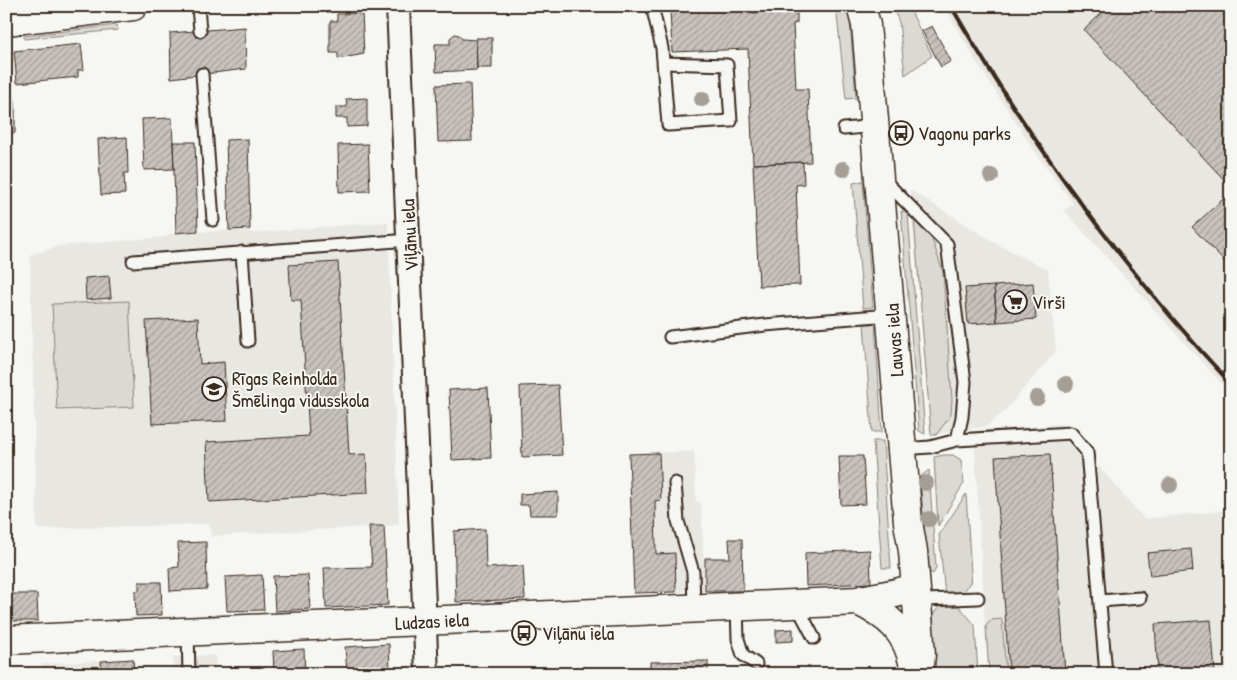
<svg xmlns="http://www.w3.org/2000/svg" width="1237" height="680" viewBox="0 0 1237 680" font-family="'Patrick Hand',sans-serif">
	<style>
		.built { fill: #e8e7e2 }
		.grass { fill: #dad9d3; stroke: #8a8278 }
		.building { fill: url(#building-hatch); stroke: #3b2a1e }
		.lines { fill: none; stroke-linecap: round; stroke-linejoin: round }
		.service-casing { stroke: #3b2a1e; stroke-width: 15 }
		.minor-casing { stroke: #3b2a1e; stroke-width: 26 }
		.tertiary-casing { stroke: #3b2a1e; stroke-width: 31 }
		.service { stroke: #f6f6f2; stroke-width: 11 }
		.minor { stroke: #f6f6f2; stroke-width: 22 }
		.tertiary { stroke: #f6f6f2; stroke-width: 28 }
		.rail { stroke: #3b2a1e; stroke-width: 4 }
		.tree { fill: #a59e96 }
		.labels { text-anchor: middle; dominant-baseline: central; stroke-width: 4; stroke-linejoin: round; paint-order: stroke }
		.poi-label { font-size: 19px; fill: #3b2a1e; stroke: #f6f6f2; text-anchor: start }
		.street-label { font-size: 19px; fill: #3b2a1e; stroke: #f6f6f2 }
	</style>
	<defs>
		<pattern id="building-hatch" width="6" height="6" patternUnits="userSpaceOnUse" patternTransform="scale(1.25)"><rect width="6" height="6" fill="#c8c3be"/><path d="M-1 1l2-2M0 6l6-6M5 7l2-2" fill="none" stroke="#a49f9a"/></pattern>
	</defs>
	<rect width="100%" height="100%" fill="#f6f6f2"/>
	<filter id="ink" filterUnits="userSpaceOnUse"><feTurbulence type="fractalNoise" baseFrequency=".02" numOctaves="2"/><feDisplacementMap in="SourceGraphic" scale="10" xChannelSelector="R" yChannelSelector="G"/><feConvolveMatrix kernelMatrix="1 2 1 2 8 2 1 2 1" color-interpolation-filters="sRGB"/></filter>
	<g filter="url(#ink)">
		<path class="built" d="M944,6H1231V394L1064,210L1073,204L1029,143L975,60Z
			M910,190L999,245L1048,270L1056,351L1003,413L987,426L931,435Z
			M388,222L399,525L211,536L210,524L37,529L30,255L59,246L167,237L168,234L250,229L251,233Z
			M1062,424L1144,519L1231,510V674H988L974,431Z
			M694,451L696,502H701L705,591L634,593L629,454Z
			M215,655L216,674H174L173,657Z
			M133,659L134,674H42L41,664Z"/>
		<path class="grass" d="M836,6H848L849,8L856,98L846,99Z
			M892,6L909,7L932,56L905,75L899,22Z
			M117,25L118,30L24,39V36Z
			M863,181L873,307L863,308L853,183Z
			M901,211L908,214L925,434L919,431Z
			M914,219L932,239L943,272L952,399L951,415L936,435H931Z
			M129,301L134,407L57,410L52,304Z
			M864,324H875L882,432H872Z
			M873,441H883L891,568H882Z
			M943,455H953L961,460L964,483L938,526L934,457Z
			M929,470L936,568L933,574L928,571L920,477Z
			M966,494L971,574L970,583L960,594L945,595L939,535Z
			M940,606H959L975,625L978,674H935L933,614Z
			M1002,619L1006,674H989L986,626L991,620Z"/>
		<path class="building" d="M753,6V13L784,11L783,6H797V23L793,24L796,89H808L811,162L753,164L748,49L672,52L670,9Z
			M1102,6H1231V187L1084,30L1105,10Z
			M362,13L364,54L338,59V53H330V21H337V14Z
			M932,26L951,61L941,67L922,31Z
			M245,27L246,69L171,78L170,33Z
			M455,34L459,35L462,39L476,40L477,70L436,72L435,44H450V38Z
			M476,38H492V68H477Z
			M81,44L84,70H78V77L17,83L14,51Z
			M470,84L472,141L438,142L436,85Z
			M367,98V126L347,127V118H336V107H347L346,99Z
			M6,100H15V133H6Z
			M172,118L174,169L144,170L142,119Z
			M127,137L128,173H124L125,194L101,195L98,139Z
			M248,139L250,229L229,230L226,140Z
			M173,142H195L198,231L176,233Z
			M368,144L370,191L339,192L338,145Z
			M803,162L804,184L796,185L800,285L759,286L753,164Z
			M1231,192V269L1192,227Z
			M338,262L349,455L366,454L368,493L209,502L206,442L309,436L301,300H291L289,265Z
			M109,276L111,298L86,300L85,278Z
			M1033,283L1036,319L997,322L994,286Z
			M994,286L997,322L968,324L965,288Z
			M198,318L200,364L224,362L227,421L152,424L146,321Z
			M558,385L562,455L522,457L520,386Z
			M488,388L491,458L452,460L449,390Z
			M659,453L661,500L655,501L656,554L675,553L676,592L634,593L629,454Z
			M1050,454L1065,674H1009L995,457Z
			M839,456H863L866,504L841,505Z
			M558,492V515H530L529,505H520V494Z
			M369,526H384L388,605L326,608L324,568L372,567Z
			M485,529L486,568L523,566L525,599L456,602L454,531Z
			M729,539H742L743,591H705V558H730Z
			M206,542L207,589L170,591L169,568L179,567L178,543Z
			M1191,549L1193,571L1150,576L1147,553Z
			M870,550L871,583L806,586L805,553Z
			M262,575L264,610L227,611L225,577Z
			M308,575L310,609L275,611L273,576Z
			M139,582H161L162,615L136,616L135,591H139Z
			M10,594H37L38,621H10Z
			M1211,620L1215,674H1158L1155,624Z
			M793,629V641L776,642V630Z
			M389,644L390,670L347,673L345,647Z
			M304,649L305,674H274L273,651Z
			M133,659L134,674H102L101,661Z
			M708,661V674H650V662Z"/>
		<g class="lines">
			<g class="service-casing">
				<path id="service" d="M198,6L200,31
					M652,6L662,48L668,125L731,121L727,65L664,63
					M202,74L213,220
					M844,129L875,126
					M882,178L947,244L965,382L962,417L957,440
					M242,252L248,341
					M133,261L410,240
					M670,337L765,325L890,315
					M902,449L930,447L957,440L1071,433L1087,452L1106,674
					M675,483L678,521L693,572L694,608
					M919,591L925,600L978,598
					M1100,601L1140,598
					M796,604L814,638
					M737,607L738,639L743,655L756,664
					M188,632L189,674"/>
			</g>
			<g class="minor-casing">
				<path id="minor" d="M398,6L427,674"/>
			</g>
			<g class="tertiary-casing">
				<path id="tertiary" d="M861,6L866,25L908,522L913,551L921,655L919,674
					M6,21L133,6
					M858,601C889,616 907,631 914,666
					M6,640L858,601C877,596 897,595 915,587"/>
			</g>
			<use href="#service" class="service"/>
			<use href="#minor" class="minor"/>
			<use href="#tertiary" class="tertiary"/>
			<path class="rail" d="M951,6C1030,142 1124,269 1231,384"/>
		</g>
		<g class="tree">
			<circle cx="702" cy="99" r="8"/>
			<circle cx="843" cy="169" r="8"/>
			<circle cx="991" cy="176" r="8"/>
			<circle cx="1066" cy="384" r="8"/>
			<circle cx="1037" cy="398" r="8"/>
			<circle cx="926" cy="483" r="8"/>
			<circle cx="1170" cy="485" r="8"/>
			<circle cx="929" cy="519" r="8"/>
		</g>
	</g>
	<defs>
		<g id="bus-ring" transform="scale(1.25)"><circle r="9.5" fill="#f6f6f2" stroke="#3b2a1e" stroke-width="1.5"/><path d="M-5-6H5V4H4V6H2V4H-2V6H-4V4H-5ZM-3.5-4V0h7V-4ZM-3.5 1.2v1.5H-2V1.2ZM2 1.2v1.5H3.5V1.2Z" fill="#3b2a1e"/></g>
		<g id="supermarket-ring" transform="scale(1.25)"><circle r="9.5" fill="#f6f6f2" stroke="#3b2a1e" stroke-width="1.5"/><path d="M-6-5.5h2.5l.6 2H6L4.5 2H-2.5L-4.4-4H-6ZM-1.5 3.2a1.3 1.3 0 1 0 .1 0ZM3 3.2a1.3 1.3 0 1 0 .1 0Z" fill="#3b2a1e"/></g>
		<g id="school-ring" transform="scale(1.25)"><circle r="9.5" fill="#f6f6f2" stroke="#3b2a1e" stroke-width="1.5"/><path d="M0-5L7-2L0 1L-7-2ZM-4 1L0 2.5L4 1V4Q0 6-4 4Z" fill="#3b2a1e"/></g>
	</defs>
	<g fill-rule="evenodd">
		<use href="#bus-ring" x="901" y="133"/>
		<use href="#supermarket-ring" x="1015" y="302"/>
		<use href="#school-ring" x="214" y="389"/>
		<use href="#bus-ring" x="524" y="633"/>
	</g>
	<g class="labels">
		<g class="poi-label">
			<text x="918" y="133">Vagonu parks</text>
			<text x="1032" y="302">Virši</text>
			<text x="232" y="378">Rīgas Reinholda<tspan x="232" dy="22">Šmēlinga vidusskola</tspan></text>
			<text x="542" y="633">Viļānu iela</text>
		</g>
		<g class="street-label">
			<text transform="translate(409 235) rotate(-93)">Viļānu iela</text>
			<text transform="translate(894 340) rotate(-94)">Lauvas iela</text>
			<text transform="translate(432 621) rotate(-3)">Ludzas iela</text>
		</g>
	</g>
	<rect width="1237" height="680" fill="none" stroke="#f6f6f2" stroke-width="25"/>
	<rect x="12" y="12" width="1212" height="655" fill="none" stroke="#3b2a1e" stroke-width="2" filter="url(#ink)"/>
</svg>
